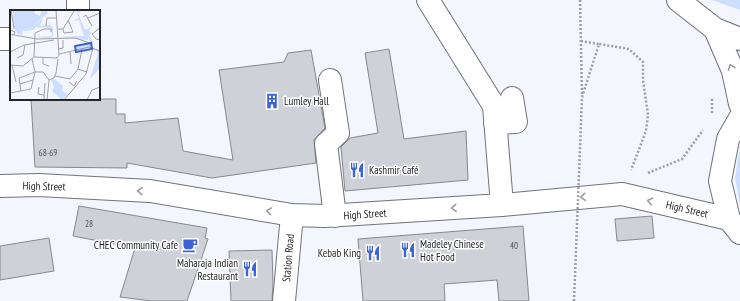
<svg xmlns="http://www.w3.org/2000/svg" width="740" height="301" viewBox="0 0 740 301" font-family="'PT Sans Narrow',sans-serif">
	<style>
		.green { fill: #cdddfe }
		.building { fill: #ced1d7; stroke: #86888e }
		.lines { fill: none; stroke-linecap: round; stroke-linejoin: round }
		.minor-casing { stroke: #707378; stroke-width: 24 }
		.path { stroke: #9d9fa4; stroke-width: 2.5; stroke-dasharray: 2 2; stroke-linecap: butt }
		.minor { stroke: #fff; stroke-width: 22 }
		.path-bridge { stroke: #9d9fa4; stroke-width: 2.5; stroke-dasharray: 2 2; stroke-linecap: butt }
		.oneway { stroke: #9c9d9e }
		.labels { text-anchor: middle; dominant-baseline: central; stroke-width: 3; stroke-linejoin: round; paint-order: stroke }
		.number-label { font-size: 9px; fill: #4e5053 }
		.poi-label { font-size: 11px; fill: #242527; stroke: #fff; text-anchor: start }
		.street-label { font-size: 11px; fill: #242527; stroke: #fff }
		.inset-road { fill: none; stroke: #a0a2a7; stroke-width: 1 }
		.view { fill: #3c64d5; fill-opacity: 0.15; stroke: #3c64d5; stroke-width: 2 }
		.inset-edge { fill: none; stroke: #242527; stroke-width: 2 }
	</style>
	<rect width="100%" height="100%" fill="#f3f6fd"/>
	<path class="green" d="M712,0H740V10Z
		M740,146V206L735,178Z"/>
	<path class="building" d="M389,49L404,139L466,131L468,180L345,191L341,147L350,138L378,133L365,53Z
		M311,50L325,128L314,140L316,163L212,178L127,163V168L35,167L31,99H116V114H125V123L178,118L183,151L233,160L219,70L284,62L288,53Z
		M79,206L207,228L205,238L208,239L187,301H152L120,297L135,248L73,236Z
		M652,216L654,238L617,241L615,219Z
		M523,226L529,301H499L497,280L444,284L445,301H363L358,239Z
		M49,238L54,271L0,280V246Z
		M272,250L273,284L272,301H231L229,251Z"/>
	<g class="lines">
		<g class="minor-casing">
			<path id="minor" d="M78,0V11
				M428,0L494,106L502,205
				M678,0L715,29L740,39
				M715,29L733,71L740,104
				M0,39H11
				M330,80L338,133L326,144L335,216
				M740,118L728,139L720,181L729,219L740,233
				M495,123L516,122L512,98
				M0,186L39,185L150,191L292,215L325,216L502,205L622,194L729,219
				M284,301L292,215"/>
		</g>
		<path class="path" d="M580,0L582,95
			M581,41L599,44
			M582,97L599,44L629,49L643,62V80L648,115L646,131L631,170
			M712,99V114
			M648,173L682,159L703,130"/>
		<use href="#minor" class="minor"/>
		<path class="path-bridge" d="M574,301L582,97"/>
	</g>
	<defs><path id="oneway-chevron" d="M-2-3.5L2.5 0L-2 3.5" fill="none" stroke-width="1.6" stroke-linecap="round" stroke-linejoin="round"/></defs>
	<g class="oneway">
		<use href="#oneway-chevron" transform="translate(731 67) rotate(-111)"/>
		<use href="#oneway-chevron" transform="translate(140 191) rotate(-177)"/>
		<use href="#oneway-chevron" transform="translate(583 197) rotate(175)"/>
		<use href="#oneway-chevron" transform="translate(650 201) rotate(-167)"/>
		<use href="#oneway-chevron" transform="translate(454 208) rotate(176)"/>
		<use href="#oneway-chevron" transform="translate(269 211) rotate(-171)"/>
	</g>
	<defs>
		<g id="building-bare" transform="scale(1.2)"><path d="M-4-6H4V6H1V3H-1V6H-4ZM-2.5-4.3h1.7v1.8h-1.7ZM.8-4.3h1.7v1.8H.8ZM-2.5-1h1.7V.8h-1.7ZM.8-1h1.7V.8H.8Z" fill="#3c64d5" stroke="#fff" stroke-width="2.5" paint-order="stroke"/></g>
		<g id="restaurant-bare" transform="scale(1.2)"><path d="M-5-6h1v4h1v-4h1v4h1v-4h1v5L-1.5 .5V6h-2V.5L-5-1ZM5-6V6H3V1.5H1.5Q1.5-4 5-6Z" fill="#3c64d5" stroke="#fff" stroke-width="2.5" paint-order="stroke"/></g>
		<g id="cafe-bare" transform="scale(1.2)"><path d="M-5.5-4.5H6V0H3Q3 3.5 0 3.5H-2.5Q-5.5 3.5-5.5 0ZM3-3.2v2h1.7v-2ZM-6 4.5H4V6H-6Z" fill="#3c64d5" stroke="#fff" stroke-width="2.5" paint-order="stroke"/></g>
	</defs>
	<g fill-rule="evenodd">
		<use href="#building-bare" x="272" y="101"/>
		<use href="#restaurant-bare" x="357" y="170"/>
		<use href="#cafe-bare" x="190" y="245"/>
		<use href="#restaurant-bare" x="408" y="250"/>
		<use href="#restaurant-bare" x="373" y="253"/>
		<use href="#restaurant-bare" x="250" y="269"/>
	</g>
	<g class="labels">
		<g class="number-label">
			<text x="48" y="152">68-69</text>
			<text x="89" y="223">28</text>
			<text x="514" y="245">40</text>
		</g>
		<g class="poi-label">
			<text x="284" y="101">Lumley Hall</text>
			<text x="369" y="170">Kashmir Café</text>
			<text x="420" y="244">Madeley Chinese<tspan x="420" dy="13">Hot Food</tspan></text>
			<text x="178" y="245" text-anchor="end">CHEC Community Cafe</text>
			<text x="361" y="253" text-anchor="end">Kebab King</text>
			<text x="238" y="263" text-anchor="end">Maharaja Indian<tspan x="238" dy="13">Restaurant</tspan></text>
		</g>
		<g class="street-label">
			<text transform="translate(44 186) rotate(1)">High Street</text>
			<text transform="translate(687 209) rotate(13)">High Street</text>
			<text transform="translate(365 214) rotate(-4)">High Street</text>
			<text transform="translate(288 258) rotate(-85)">Station Road</text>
		</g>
	</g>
	<g transform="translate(10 10)">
		<rect width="90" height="90" fill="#f3f6fd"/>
		<path d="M33,8L30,16L39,15L40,11H47H40V16L43,17V27H47L33,28L26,27L42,26L41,18L25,17L24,20L13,21L12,25L23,27L8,24L4,18L3,13L11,20L21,18Z" fill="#cdddfe"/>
		<path d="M3,0H26L24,3L30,6L31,0H36L38,3L21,18L11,20L3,13ZM66,0H71L68,3L75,20L81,17L79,21L82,23L79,25L84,33L80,32L78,25V30L50,27L74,26L69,10L63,11L69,8ZM84,39L90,41V58L80,69L88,43Z" fill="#cdddfe"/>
		<path d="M44,69L53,76L52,81L58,84L52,90L42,81L44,77L41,70Z" fill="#cdddfe"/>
		<path class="inset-road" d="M1,0L4,19M46,0L49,45M73,7L76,5L82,16M78,8L90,3M36,16L37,8H47M90,18L82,24L86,29L90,30M48,19H53L64,1M53,19L54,23L63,22L58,10M0,20L5,22L4,25L0,24M25,23L34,19H41V22M4,25L27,29L65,28L83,34M48,39L53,38V30M0,42L14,35L44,30M60,42L61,54M49,44L79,37L90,41M24,47L47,48L49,45M24,47L25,23M7,48L13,45L15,35M33,48V54L39,56M22,49L25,62H33L39,70M0,55L13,56L24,47M2,55L6,72M68,59L72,39M45,66L60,69L68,59L77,62M39,70L44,68L46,63L48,49M59,72L64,76L67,71M10,74L23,70M29,77L28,84L34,85M0,83L21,79L25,62L9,68L11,81M34,89L35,73M37,90L39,70M54,90L76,64L83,38M77,90L82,80L90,77"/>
		<path class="view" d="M81,33L82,39L66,42L65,36Z"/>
		<rect width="90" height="90" class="inset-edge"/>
	</g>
</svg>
